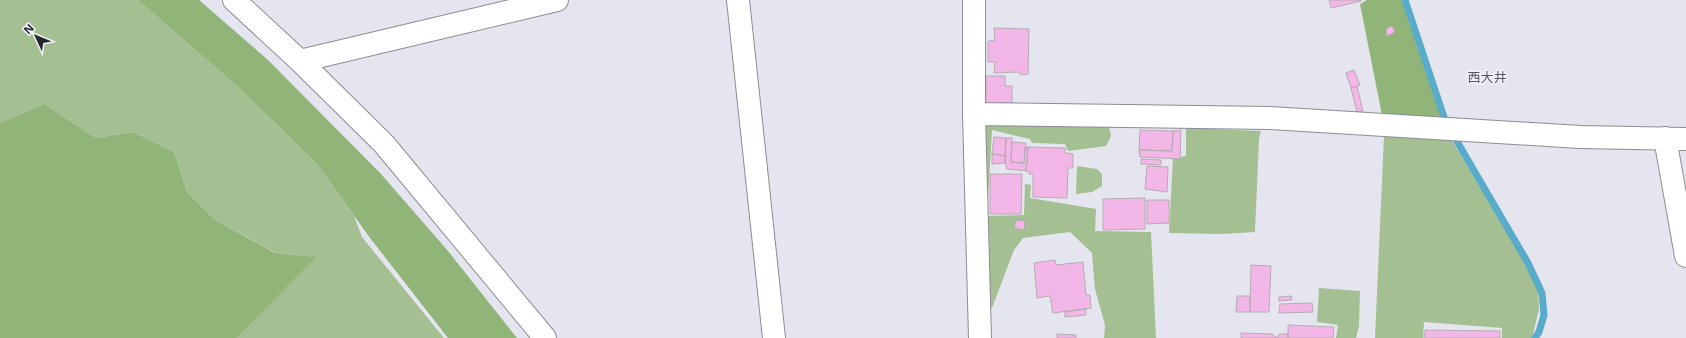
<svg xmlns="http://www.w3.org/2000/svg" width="1686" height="338" viewBox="0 0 1686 338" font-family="'Noto Sans','Noto Sans JP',sans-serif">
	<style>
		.green { fill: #a4bf91 }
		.forest { fill: #91b579 }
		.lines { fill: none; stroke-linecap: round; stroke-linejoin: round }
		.stream { stroke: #59abca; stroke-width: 7 }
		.building { fill: #f2b7e6; stroke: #b4acb2 }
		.street-casing { stroke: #8c8c95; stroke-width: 24 }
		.street { stroke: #fff; stroke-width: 22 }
		.labels { text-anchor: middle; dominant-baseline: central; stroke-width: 3; stroke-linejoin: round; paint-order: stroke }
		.quarter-label { font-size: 13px; fill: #56565e; stroke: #f2f3fc }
	</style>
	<rect width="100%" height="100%" fill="#e5e5ef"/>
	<path class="green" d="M0,0H138L237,86L317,164L354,216L362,237L444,338H235L314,257L276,253L214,219L187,192L174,152L133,132L96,138L44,104L0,123Z
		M983,122H1108L1111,136L1106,146L1068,151L1065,144L1032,143L1030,139L992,130L987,216L1024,215L1025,184L1031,185L1030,198L1096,209L1095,231L1151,232L1156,338H1104L1105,325L1095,289L1092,253L1070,232L1023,238L1014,250L992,308L985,301Z
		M1186,128L1261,131L1259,139L1255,232L1222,234L1169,233L1173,158L1186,156Z
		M1384,136L1451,139L1524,260L1538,288L1539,309L1532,338H1502V328L1424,322L1423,338H1375Z
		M1077,166L1097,169L1102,174V186L1092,192L1076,194Z
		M1319,288L1360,291L1359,326L1356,338H1336L1338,325L1317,322Z"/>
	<path class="forest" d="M138,0H199L268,60L381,174L448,251L517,338H448L370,238L317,164L237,86Z
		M1367,0H1408L1446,118L1382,115L1360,4Z
		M44,104L96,138L133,132L174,152L187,192L214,219L275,253L316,257L236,338H0V123Z"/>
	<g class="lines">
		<path class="stream" d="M1405,0L1445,120
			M1455,138L1528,263L1542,293L1544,315L1539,332L1535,338"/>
	</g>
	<path class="building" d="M1329,0H1361V1L1331,8Z
		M1392,26L1395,32L1387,36L1386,29Z
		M994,28L1029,29L1028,74L1021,75L1018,72L994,73L995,62H988V41L995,40Z
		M1354,70L1360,85L1351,88L1346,73Z
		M986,76H1005V86H1012V108H986Z
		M1357,86L1363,111L1357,112L1351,88Z
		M1140,130L1173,131L1172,151L1139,150Z
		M1181,130L1180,159L1140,157L1139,150L1172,151L1173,131Z
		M994,137L1006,138L1005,156L992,154Z
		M1006,138H1012L1011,162L1024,163L1025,147H1028L1026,171L1007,169L1005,163Z
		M1012,142L1026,143L1024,163L1011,162Z
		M1028,147L1065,148V153L1073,154V168H1068L1067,198L1033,197V174H1029V172L1026,171Z
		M992,154L1005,156V163L992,164Z
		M1141,159L1161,160V165L1141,164Z
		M1147,166L1168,167L1167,192L1145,189Z
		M990,174H1022L1021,214H990Z
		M1145,198V229L1103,230V199Z
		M1147,200H1169V223L1147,224Z
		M1016,220L1025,221L1024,230L1014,228Z
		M1055,260L1056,265L1083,262L1086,295H1090L1091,308L1053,313L1050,296L1037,298L1034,263Z
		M1251,265L1271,266L1269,312H1250Z
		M1237,296H1250V312H1236Z
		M1291,296L1292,300L1279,301V297Z
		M1312,303L1313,312L1279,313L1280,304Z
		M1086,309V315L1065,317V312Z
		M1288,325L1334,327L1333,338H1288Z
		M1425,330L1500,331V338H1424Z
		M1241,333L1272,334L1277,338H1241Z
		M1057,334L1076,335V338H1057Z
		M1279,334H1288V338H1277Z"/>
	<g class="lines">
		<g class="street-casing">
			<path id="street" d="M234,0L300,61L384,144L545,338
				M738,0L774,338
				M974,0V114L980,338
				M300,61L557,0
				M974,114L1270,118L1580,137L1686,139
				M1665,138L1686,256"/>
		</g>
		<use href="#street" class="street"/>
	</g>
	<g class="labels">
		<g class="quarter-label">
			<text x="1487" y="77">西大井</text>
		</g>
	</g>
	<g transform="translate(36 36) rotate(314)" stroke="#f2f3fc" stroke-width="3" paint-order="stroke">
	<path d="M0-3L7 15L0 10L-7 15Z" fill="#252629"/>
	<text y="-6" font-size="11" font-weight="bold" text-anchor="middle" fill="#252629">N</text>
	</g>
</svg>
